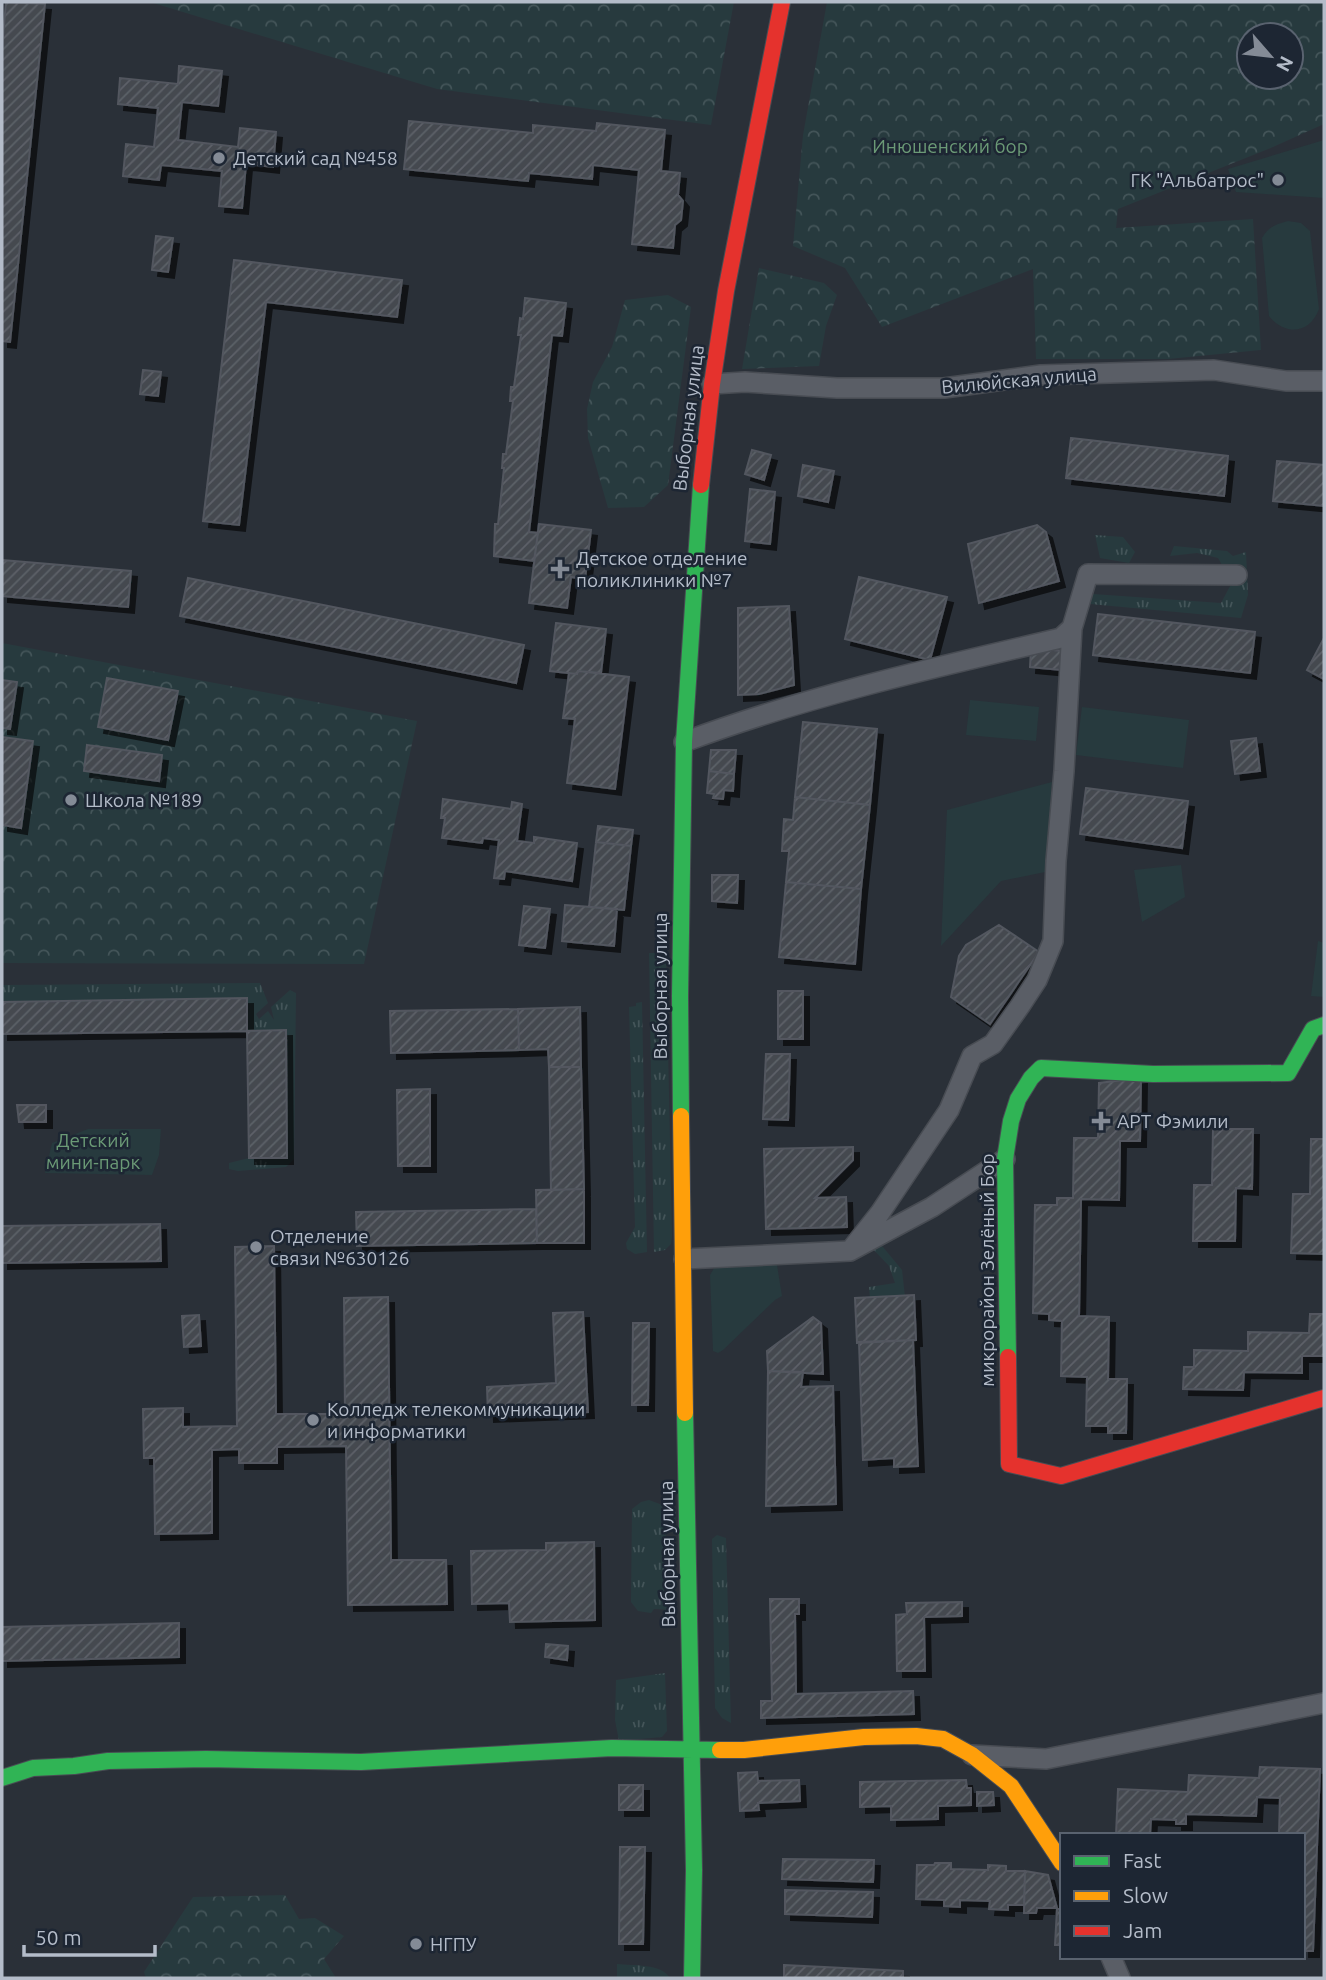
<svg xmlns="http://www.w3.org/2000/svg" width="1326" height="1980" viewBox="0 0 1326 1980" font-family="Ubuntu,sans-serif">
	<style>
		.grass { fill: url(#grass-tufts) }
		.forest { fill: url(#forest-crowns); fill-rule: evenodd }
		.park { fill: #273a3e }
		.building { fill: url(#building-hatch); stroke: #52575f; stroke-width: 2; filter: url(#shadow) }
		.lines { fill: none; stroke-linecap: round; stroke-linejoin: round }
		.street-casing { stroke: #484c53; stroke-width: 22 }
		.fast-casing { stroke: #484c53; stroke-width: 18 }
		.slow-casing { stroke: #484c53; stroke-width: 18 }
		.jam-casing { stroke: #484c53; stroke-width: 18 }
		.street { stroke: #5a5e66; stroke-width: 19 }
		.fast { stroke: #30b455; stroke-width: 16 }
		.slow { stroke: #ff9f0a; stroke-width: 16 }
		.jam { stroke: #e5322d; stroke-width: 16 }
		.poi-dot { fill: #848b96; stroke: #1d2633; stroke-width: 2.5 }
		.labels { text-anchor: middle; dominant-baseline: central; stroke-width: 5; stroke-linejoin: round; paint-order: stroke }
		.park-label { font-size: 19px; fill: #6b9a76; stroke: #1d2633 }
		.poi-label { font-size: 19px; fill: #b4bcc9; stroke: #1d2633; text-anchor: start }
		.street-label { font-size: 19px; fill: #b4bcc9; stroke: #1d2633 }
	</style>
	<defs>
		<pattern id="grass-tufts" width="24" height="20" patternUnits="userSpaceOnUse" patternTransform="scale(1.75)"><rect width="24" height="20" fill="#273a3e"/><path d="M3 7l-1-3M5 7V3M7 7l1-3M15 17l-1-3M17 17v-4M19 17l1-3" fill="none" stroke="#445559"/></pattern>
		<pattern id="forest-crowns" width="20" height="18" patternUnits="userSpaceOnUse" patternTransform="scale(1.75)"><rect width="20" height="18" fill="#273a3e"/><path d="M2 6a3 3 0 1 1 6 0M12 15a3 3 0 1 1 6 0" fill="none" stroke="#445559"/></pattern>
		<pattern id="building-hatch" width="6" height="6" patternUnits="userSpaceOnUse" patternTransform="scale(1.75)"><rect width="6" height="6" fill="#444950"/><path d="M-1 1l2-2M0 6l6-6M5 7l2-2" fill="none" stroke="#5d6168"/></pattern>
		<filter id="shadow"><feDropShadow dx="6" dy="6" stdDeviation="0" flood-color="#0009"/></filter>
	</defs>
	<rect width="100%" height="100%" fill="#2a3038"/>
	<path class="grass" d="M1095,535L1123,537L1135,552L1129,563L1100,558Z
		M1174,546L1227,551L1233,556L1246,552L1248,595L1241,618L1090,604L1093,594L1221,603L1236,575H1228L1218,558L1197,553L1170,556Z
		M649,953H666L672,1236L671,1244L665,1250L654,1252Z
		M260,983L268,1003L256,1014L259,1019L268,1011L274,1020L271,1007L290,990L296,993L294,1159L286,1167L238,1171L229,1169V1163L249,1158L287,1157L286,1031H247V999L2,1002V985Z
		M642,1002L647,1252L635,1254L627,1249L626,1243L635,1227L629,1007L636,1006V1003Z
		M878,1241L902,1270L905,1297L870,1299L869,1287L895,1283L889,1266L871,1247Z
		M649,1500L676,1510L675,1527L666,1532L664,1595L677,1602L673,1610L654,1609L651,1613L638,1611L631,1602L632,1509L641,1502Z
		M717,1535L726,1538L731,1723L722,1718L715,1708L712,1539Z
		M665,1673L667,1731L662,1737L619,1741L615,1720L616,1680Z
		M617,1964C633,1966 661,1963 670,1978H617Z"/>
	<path class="forest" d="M150,2H734L711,125L437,89Z
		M827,2H1324V124L1273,147L1118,209L1116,228L1253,219L1261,350L1168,359H1036L1033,269L882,327L845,268L793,246L803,135ZM1291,35V77H1249V35Z
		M759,268L824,283L837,295L826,326L819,366L742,369Z
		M668,295L691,307L668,485L644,507L608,508L588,438L587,409L593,382L612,347L625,300Z
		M2,643L417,721L364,964L2,963Z
		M285,1895L299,1919L315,1918L344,1936L324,1959L336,1978H146L144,1972L193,1897Z"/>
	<path class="park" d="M1324,140V198L1236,192L1228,169Z
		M1288,221L1301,223L1310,231L1319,309C1310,334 1285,336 1269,316L1262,238C1268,227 1276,224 1288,221Z
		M970,700L1039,707L1036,741L966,735Z
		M1082,707L1189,720L1183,768L1076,755Z
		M1052,782L1045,872L1001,881L941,946L947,810Z
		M1181,865L1185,897L1142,922L1134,870Z
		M1318,941L1324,943V997L1311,996Z
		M88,1129H161L159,1155L152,1175L45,1173L52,1143Z
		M771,1261L777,1265L782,1296L775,1300L723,1350L718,1353L713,1351L710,1275L716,1265Z"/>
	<path class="building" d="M6,2L45,4L10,342L2,341V48Z
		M179,66L222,71L218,106L182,102L178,140L238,147L240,128L276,132L273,167L246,164L242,208L219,206L222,171L161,165L159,180L123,176L126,144L154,147L158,108L118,104L120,78L178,84Z
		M409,121L533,133V125L596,131L597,123L665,130L661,171L680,173L678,195L683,201L681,220L675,225L673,248L632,244L639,170L593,165L592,179L529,173L528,181L404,169Z
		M156,236L173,238L168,272L152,270Z
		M234,260L402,280L397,317L266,302L239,525L203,521Z
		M525,298L566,303L562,336L552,335L529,532L538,533L534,561L494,556L495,524H498L504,468H502L503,454H506L513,401H510L511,387H514L521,335H518L520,318L523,319Z
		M143,370L161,372L158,396L140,394Z
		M1071,438L1228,456L1224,496L1066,478Z
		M752,450L771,455L764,480L745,474Z
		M1277,461L1324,465V506L1273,501Z
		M803,465L834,471L828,502L798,496Z
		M750,489L775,492L770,544L745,541Z
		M539,524L591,530L585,579L571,577L567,608L529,603Z
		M1037,525L1046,532L1059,581L979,603L968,544Z
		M2,560L131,571L128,607L2,596Z
		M859,577L947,597L930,660L845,639Z
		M188,578L524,645L516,683L180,616Z
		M789,606L794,685L759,694L738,695V608Z
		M1098,614L1255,632L1250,673L1093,655Z
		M556,623L606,629L601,673L578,671L577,674L550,671Z
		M1324,638V679L1307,670Z
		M1031,648L1063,651L1061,670L1030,667Z
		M578,671L629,677L615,789L567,783L575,719L563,718L569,673L577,674Z
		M107,678L178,691L168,740L98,727Z
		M2,680L17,682L10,729L2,728Z
		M803,722L877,729L870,805L795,797Z
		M2,737L33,741L21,828L2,825Z
		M1256,738L1260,771L1235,774L1231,741Z
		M87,745L162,755L159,781L84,771Z
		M711,750H736L734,774L709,771Z
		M709,771L734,774L733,791L724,790L723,799L713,798L714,794L707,793Z
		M1086,788L1188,801L1182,848L1080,834Z
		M795,797L870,805L861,889L786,882L789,851H782L784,819L793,820Z
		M443,799L511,809L512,802L522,804L517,841L534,843V837L577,843L572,881L505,871L504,879L494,878L499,840L483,838L482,843L442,838L445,818H441Z
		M598,826L633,830L631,846L596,842Z
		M596,842L631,846L624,910L589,907Z
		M712,875H738L737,903L712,901Z
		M786,882L861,889L855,964L779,957Z
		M565,905L617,909L614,946L562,941Z
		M524,906L550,909L545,948L519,945Z
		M999,925L1039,952L990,1024L951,997L959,956L966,945Z
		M778,991H803V1039H778Z
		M247,998V1031L2,1034V1002Z
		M580,1007L581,1067H549L548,1049L519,1050L518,1009Z
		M518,1009L519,1050L391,1053L390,1011Z
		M286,1030L287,1158H249L247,1031Z
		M766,1054H790L788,1120L763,1119Z
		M549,1067H581L584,1189L551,1190Z
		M1141,1078L1140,1141H1120L1119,1200L1081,1199L1079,1316L1109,1317L1108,1379H1127L1126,1433H1108V1426H1086L1087,1377L1061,1376L1062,1321L1049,1320V1314L1033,1313L1035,1205H1057V1198H1073L1074,1138H1098L1099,1083Z
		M430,1089V1166H398L397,1090Z
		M17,1105H46V1122H19Z
		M1213,1129H1253L1252,1189L1236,1188L1235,1241H1193L1194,1185H1212Z
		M1311,1139H1324V1254L1291,1253L1293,1194H1310Z
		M853,1147V1160L815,1198L846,1197L847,1227L766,1229L764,1149Z
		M584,1189V1243H537L536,1190Z
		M536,1209L537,1243L357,1246L356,1212Z
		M160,1224L161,1261L2,1263V1226Z
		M274,1246L276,1414H345L344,1298L388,1297L391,1560H446L447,1604L348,1605L346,1446L277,1447V1463H239V1449L212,1450V1533L155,1534L154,1458H144L143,1409L183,1408V1427L237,1426L235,1247Z
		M914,1295L916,1340L857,1343L855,1298Z
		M583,1312L588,1412L488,1416L487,1387L556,1383L553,1313Z
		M1310,1314H1324V1356H1302V1373L1244,1372L1243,1390L1183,1389L1184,1367H1194V1350L1248,1351V1332L1309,1333Z
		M199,1315L201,1346L184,1347L182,1316Z
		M813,1317L821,1323L823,1374L768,1371L767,1351Z
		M633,1323H649L648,1405H632Z
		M913,1340L918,1466L894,1467V1458L863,1460L859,1342Z
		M768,1371L803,1372L801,1387L833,1386L836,1504L766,1506Z
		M594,1542L595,1620L510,1622L509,1603L472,1604L471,1551L546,1550V1543Z
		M770,1599H799V1614H795L796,1694L913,1691L914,1714L761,1718V1701H772Z
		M962,1602V1616L924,1617L925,1671H897L896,1615L907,1614L906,1603Z
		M179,1623V1657L2,1661V1627Z
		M546,1644L568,1646L567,1660L545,1657Z
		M1260,1767L1320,1769L1313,1951H1303V1835H1279L1280,1798L1257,1797L1256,1816L1186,1814V1824H1176V1820L1151,1819L1150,1835H1116L1118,1789L1188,1792L1189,1775L1259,1778Z
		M757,1772L758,1781L799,1780L800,1801L758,1803L759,1810L740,1811L738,1773Z
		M966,1780L967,1788H971V1805L938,1806V1819L891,1820V1806L860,1807V1782Z
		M619,1785H643V1810H619Z
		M977,1792H993L994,1805L977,1806Z
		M620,1847H645L643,1944H619Z
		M783,1859L874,1860L873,1882L782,1879Z
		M935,1863H951V1869L988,1870V1865L1006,1866V1871H1025L1024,1905H1008V1910L989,1909L990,1901L960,1900V1907L944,1906V1900L916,1899L917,1865H934Z
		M1025,1871L1048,1875L1057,1908H1037L1036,1913H1024Z
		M785,1890L873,1892L872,1917L785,1914Z
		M1057,1909H1062V1945H1055Z
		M784,1965L903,1971V1978H784Z"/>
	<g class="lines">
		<g class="street-casing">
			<path id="street" d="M712,384L745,382L837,388H944L1041,375L1214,370L1286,381H1324
				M684,742C804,697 936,667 1061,638L1072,628L1088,574L1237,575
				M850,1251L880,1213L949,1110L972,1056L993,1044L1020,1006L1037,980L1053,941L1056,861L1064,771L1072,628
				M684,1259L850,1251L932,1207L1005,1159
				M972,1755L1046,1759L1324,1703
				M1111,1957L1120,1978"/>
		</g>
		<g class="fast-casing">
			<path id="fast" d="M681,1116L680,996L684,742L701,485
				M1008,1357L1005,1159L1011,1121L1018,1099L1031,1078L1041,1068L1153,1074L1288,1073L1313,1029L1324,1025
				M685,1413L694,1870L692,1978
				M2,1778L33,1768L74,1766L108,1761L206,1759L361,1762L612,1748L720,1750"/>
		</g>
		<g class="slow-casing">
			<path id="slow" d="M681,1116L685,1413
				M720,1750H744L864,1737L916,1736L943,1739L972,1755L1011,1786L1062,1863"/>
		</g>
		<g class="jam-casing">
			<path id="jam" d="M701,485L712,384L726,291L782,2
				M1008,1357L1009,1464L1061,1476L1324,1398"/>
		</g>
		<use href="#street" class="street"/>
		<use href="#fast" class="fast"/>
		<use href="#slow" class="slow"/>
		<use href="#jam" class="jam"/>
	</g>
	<g class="poi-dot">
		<circle cx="219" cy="158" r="7"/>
		<circle cx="1278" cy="180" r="7"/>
		<path d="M556.5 558.5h7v7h7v7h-7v7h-7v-7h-7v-7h7z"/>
		<circle cx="71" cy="800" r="7"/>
		<path d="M1097.5 1110.5h7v7h7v7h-7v7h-7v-7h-7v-7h7z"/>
		<circle cx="256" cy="1247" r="7"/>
		<circle cx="313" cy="1420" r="7"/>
		<circle cx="416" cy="1944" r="7"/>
	</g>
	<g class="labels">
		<g class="park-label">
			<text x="950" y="146">Инюшенский бор</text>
			<text x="93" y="1140">Детский<tspan x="93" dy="22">мини-парк</tspan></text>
		</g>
		<g class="poi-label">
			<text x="233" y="158">Детский сад №458</text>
			<text x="1264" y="180" text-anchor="end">ГК "Альбатрос"</text>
			<text x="576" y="558">Детское отделение<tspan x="576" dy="22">поликлиники №7</tspan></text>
			<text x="85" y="800">Школа №189</text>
			<text x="1117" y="1121">АРТ Фэмили</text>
			<text x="270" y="1236">Отделение<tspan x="270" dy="22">связи №630126</tspan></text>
			<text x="327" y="1409">Колледж телекоммуникации<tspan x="327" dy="22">и информатики</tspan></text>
			<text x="430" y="1944">НГПУ</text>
		</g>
		<g class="street-label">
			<text transform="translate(1019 380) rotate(-5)">Вилюйская улица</text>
			<text transform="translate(688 418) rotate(-83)">Выборная улица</text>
			<text transform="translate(660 986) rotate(-90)">Выборная улица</text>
			<text transform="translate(987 1270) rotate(-90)">микрорайон Зелёный Бор</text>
			<text transform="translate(667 1554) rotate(-91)">Выборная улица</text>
		</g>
	</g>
	<rect width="1326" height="1980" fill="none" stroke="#b4bcc9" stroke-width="7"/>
	<rect x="1060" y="1833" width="245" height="126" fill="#1d2633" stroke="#59626f" stroke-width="2"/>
	<rect x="1074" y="1856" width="35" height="10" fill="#30b455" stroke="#59626f" stroke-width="2"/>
	<text x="1123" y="1868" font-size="21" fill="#b4bcc9">Fast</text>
	<rect x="1074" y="1891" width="35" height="10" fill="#ff9f0a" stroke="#59626f" stroke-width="2"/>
	<text x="1123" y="1903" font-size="21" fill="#b4bcc9">Slow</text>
	<rect x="1074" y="1926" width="35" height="10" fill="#e5322d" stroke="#59626f" stroke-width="2"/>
	<text x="1123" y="1938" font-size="21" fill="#b4bcc9">Jam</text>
	<g transform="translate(1270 56) rotate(118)"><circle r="33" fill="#1d2633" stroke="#59626f" stroke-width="2"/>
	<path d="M0-5L12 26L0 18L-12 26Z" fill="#848b96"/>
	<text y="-10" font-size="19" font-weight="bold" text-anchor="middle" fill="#b4bcc9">N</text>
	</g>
	<path d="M24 1945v10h131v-10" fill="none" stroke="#b4bcc9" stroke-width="3.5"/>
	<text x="35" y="1945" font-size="21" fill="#b4bcc9" stroke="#1d2633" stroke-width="5" paint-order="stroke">50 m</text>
</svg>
